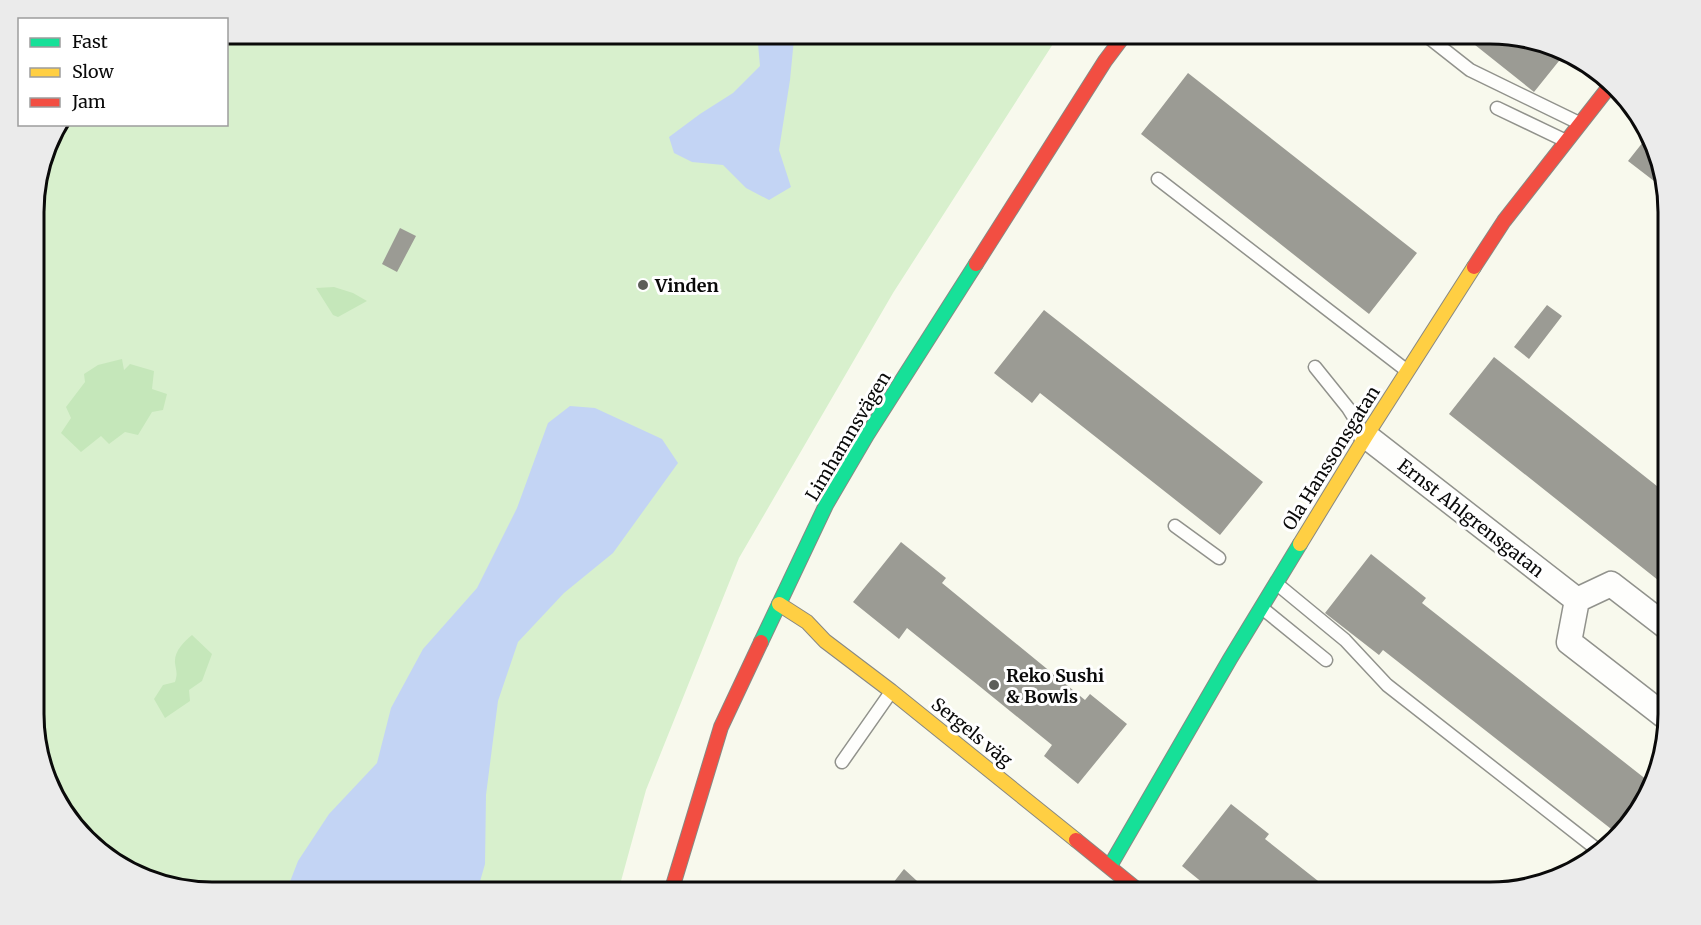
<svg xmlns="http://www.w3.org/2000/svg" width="1701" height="925" viewBox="0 0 1701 925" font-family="Merriweather,serif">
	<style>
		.green { fill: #d8f0cd }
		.forest { fill: #c5e7ba }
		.water { fill: #c3d4f4 }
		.building { fill: #9b9b94 }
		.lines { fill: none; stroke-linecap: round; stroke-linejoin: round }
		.lane-casing { stroke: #91928c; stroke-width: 15 }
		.street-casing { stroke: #91928c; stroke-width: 27 }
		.fast-casing { stroke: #888883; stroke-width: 16 }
		.slow-casing { stroke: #888883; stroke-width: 16 }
		.jam-casing { stroke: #888883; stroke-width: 16 }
		.lane { stroke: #fefefc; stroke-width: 12 }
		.street { stroke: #fefefc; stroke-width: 24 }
		.fast { stroke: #16e098; stroke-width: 14 }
		.slow { stroke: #ffcf43; stroke-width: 14 }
		.jam { stroke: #f24e42; stroke-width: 14 }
		.poi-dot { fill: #5d5e59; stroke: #fff; stroke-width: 2 }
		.labels { text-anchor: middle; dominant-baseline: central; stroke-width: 6; stroke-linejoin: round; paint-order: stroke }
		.poi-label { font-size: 18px; font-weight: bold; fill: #0a0a0a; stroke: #fff; text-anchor: start }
		.street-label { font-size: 18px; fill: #0a0a0a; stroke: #fff }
		.rim { fill: none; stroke: #0a0a0a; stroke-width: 3 }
	</style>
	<rect width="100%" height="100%" fill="#f8f9ed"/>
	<path class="green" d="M227,33H1060L893,293L739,558L646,790L618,892H211L132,873L63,813L35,737L33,199L51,133L57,125L226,124Z"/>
	<path class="forest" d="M334,287L353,293L367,301L338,317L333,315L316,288Z
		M122,359L124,370L130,364L154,371L152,389L167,394L163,410L152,412L138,435L125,432L109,444L101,436L81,452L61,433L71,418L66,407L85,382L84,374L98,365Z
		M192,635L212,654L202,681L189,690L190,701L165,718L154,699L163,685L175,682C178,673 176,671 175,663C174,651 184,642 192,635Z"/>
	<path class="water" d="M757,33H797L794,39L790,80L779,150L791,187L769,200L746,188L723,165L692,162L674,153L669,137L700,114L733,93L760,66Z
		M570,406L595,408L662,439L678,463L613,553L564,593L518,642L498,701L486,795L485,864L477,892H286L298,861L329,814L377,763L391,708L423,649L477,588L517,508L548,423Z"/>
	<path class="building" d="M1460,33H1490L1567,51L1534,92Z
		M1188,73L1417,253L1369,314L1141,134Z
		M1647,137L1667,188V191L1628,161Z
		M400,228L416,236L397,272L382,264Z
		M1547,305L1562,316L1529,359L1514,347Z
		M1044,310L1263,482L1220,535L1040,393L1032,403L994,373Z
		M1494,357L1667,494L1668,588L1449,414Z
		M901,542L946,578L942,583L1085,700L1090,694L1127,724L1078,784L1044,756L1052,745L978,685L907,628L899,639L853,602Z
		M1371,554L1426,598L1422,603L1652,784L1649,793L1615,832L1383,650L1379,655L1325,613Z
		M1231,804L1269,834L1265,839L1332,892H1214L1182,866Z
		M904,869L929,892H886Z"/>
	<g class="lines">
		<g class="lane-casing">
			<path id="lane" d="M1423,33L1470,70L1579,123
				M1497,108L1566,141
				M1158,179L1406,370
				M1315,367L1348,408L1365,435
				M1175,526L1219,558
				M1277,584L1345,640L1387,685L1599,851
				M1262,608L1326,660
				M842,762L891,692"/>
		</g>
		<g class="street-casing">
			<path id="street" d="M1366,436L1577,600
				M1577,600L1569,642L1667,718
				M1577,600L1611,584L1668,628"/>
		</g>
		<g class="fast-casing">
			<path id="fast" d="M761,642L826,505L867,435L976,264
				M1110,866L1230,659L1300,544"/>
		</g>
		<g class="slow-casing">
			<path id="slow" d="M1300,544L1366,436L1474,267
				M779,604L807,622L825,641L891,691L1076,840"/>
		</g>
		<g class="jam-casing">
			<path id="jam" d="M976,264L1105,61L1126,33
				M1474,267L1504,221L1609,87
				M1076,840L1140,892
				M671,892L721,727L761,642"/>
		</g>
		<use href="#lane" class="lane"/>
		<use href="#street" class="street"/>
		<use href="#fast" class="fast"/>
		<use href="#slow" class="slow"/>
		<use href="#jam" class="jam"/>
	</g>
	<g class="poi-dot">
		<circle cx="643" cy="285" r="6"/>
		<circle cx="994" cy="685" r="6"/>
	</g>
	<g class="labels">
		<g class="poi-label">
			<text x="655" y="285">Vinden</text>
			<text x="1006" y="675">Reko Sushi<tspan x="1006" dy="21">&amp; Bowls</tspan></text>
		</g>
		<g class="street-label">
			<text transform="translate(848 436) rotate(-59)">Limhamnsvägen</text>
			<text transform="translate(1331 458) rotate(-58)">Ola Hanssonsgatan</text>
			<text transform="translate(1471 518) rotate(38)">Ernst Ahlgrensgatan</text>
			<text transform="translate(972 732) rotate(39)">Sergels väg</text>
		</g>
	</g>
	<path d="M0 0H1701V925H0ZM212 44H1490A168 168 0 0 1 1658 212V714A168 168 0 0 1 1490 882H212A168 168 0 0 1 44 714V212A168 168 0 0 1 212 44Z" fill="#ebebeb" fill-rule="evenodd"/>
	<path class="rim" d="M212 44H1490A168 168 0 0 1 1658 212V714A168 168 0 0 1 1490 882H212A168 168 0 0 1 44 714V212A168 168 0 0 1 212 44Z"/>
	<rect x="18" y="18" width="210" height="108" fill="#ffffff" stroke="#9d9d9d" stroke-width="1.5"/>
	<rect x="30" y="38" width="30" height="9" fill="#16e098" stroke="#9d9d9d" stroke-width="1.5"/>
	<text x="72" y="48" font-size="18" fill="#0a0a0a">Fast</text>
	<rect x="30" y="68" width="30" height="9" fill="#ffcf43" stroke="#9d9d9d" stroke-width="1.5"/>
	<text x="72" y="78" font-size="18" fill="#0a0a0a">Slow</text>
	<rect x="30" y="98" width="30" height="9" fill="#f24e42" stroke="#9d9d9d" stroke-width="1.5"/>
	<text x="72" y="108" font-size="18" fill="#0a0a0a">Jam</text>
</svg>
